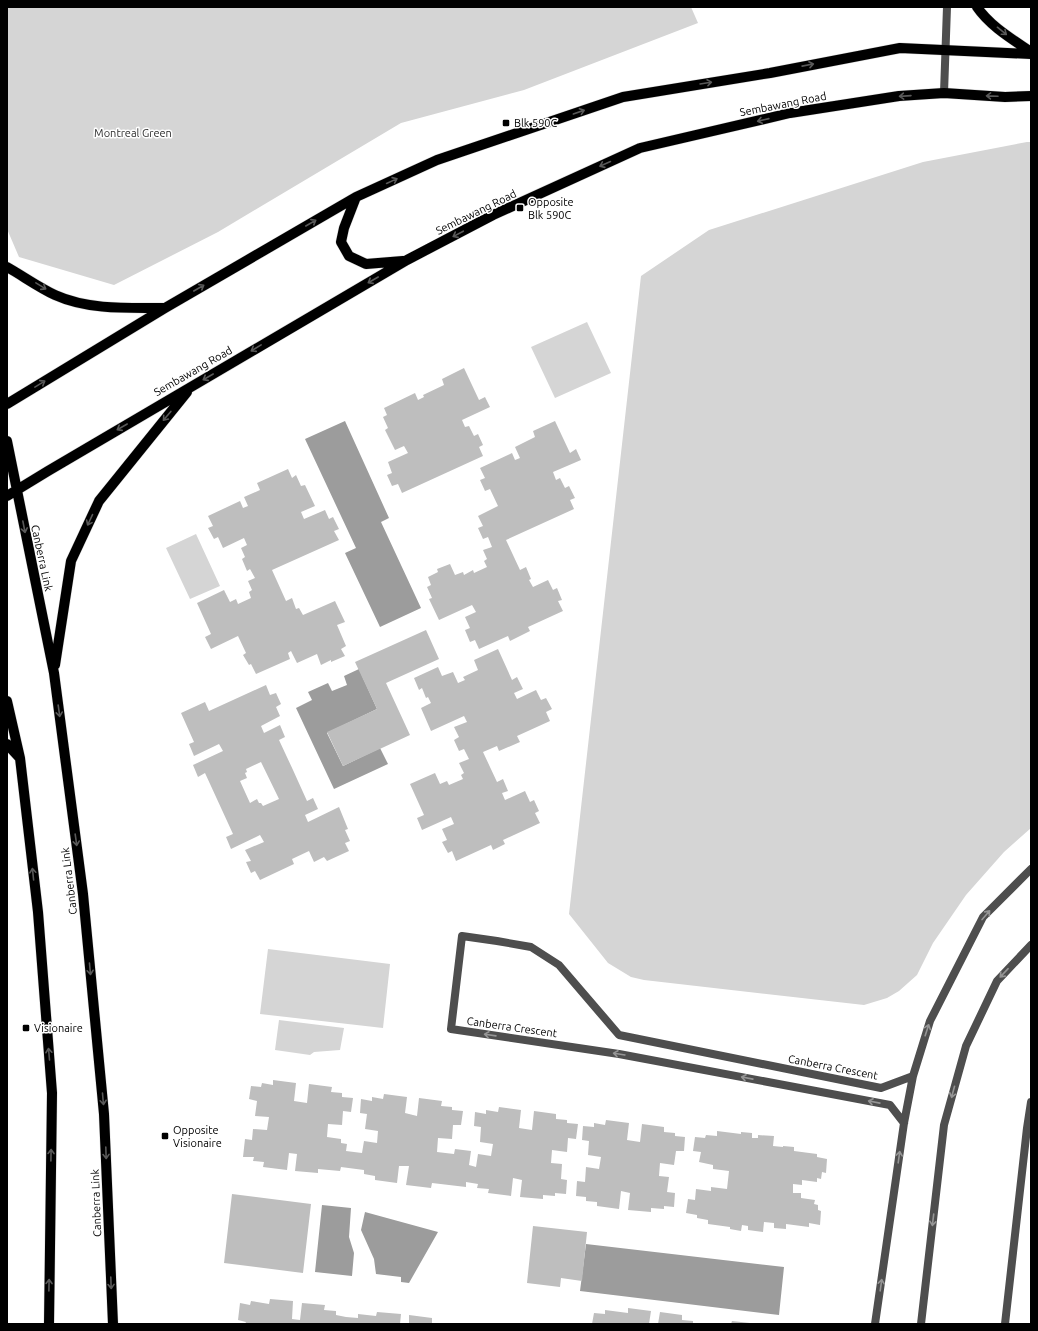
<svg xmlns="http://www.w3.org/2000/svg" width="1038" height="1331" viewBox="0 0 1038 1331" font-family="Ubuntu,sans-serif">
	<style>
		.green { fill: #d5d5d5 }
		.water { fill: #9c9c9c }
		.building { fill: #bebebe; fill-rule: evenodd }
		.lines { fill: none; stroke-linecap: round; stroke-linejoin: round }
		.primary-casing { stroke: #dbdbdb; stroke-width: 11 }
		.service { stroke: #4e4e4e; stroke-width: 8 }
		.minor { stroke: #4e4e4e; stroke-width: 8 }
		.primary { stroke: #000; stroke-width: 10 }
		.oneway { stroke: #595959 }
		.oneway2 { stroke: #959595 }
		.poi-dot { fill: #000; stroke: #fff; stroke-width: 1.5 }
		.labels { text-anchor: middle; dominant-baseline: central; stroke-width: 3; stroke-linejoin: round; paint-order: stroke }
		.street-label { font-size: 11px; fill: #000; stroke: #fff }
		.poi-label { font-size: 11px; fill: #000; stroke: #fff; text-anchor: start }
		.park-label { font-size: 11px; fill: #2c2c2c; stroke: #fff }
	</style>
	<rect width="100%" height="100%" fill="#fff"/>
	<path class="green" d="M7,7H691L698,23L524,90L401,123L218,232L114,285L19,257L7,229Z
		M1027,142H1031V828L1004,852L966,895L933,943L917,975L899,991L887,998L864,1005L644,980L631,977L608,963L569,914L641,276L709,230L923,162Z
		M587,322L611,373L555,398L531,347Z
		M196,534L220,586L190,599L166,548Z
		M268,949L390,964L383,1028L260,1014Z
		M279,1020L344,1028L340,1050L314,1052L310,1055L275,1050Z"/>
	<path class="water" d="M345,421L389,518L381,522L421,608L380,627L345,553L356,548L305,439Z
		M359,669L377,709L327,733L343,766L380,748L388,764L334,789L296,708L312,700L308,692L328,683L332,691L347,685L344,676Z
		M322,1205L351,1208L349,1237L354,1253L352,1276L315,1272Z
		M365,1212L438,1232L409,1283L401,1282V1277L376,1274L374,1259L361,1230Z
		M586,1244L784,1267L779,1315L580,1291Z"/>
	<path class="building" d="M464,368L479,400L485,397L490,407L462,420L465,427L469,426L474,436L478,434L483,445L479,447L483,456L402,493L398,484L392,486L387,475L392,473L388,462L408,453L404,446L395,450L385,430L388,428L383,417L387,415L384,408L415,393L418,400L424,397L423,395L444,385L442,379Z
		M555,421L570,453L576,449L581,460L553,472L556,480L560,478L565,488L569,486L575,498L570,500L574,509L506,540L520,570L526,567L531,579L529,580L533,587L548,580L553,590L557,588L562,600L558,601L563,611L528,627L530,631L510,641L508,636L479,649L475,640L470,642L465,630L470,628L465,617L476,612L472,605L439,620L429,599L432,598L427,587L431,585L428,577L438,572L437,569L450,564L455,575L463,572L464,575L473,570L474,573L487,567L484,561L487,559L483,550L492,547L488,537L483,539L478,528L483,526L478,516L498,506L490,489L485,491L480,480L485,478L480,468L512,453L515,460L520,458L515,447L535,437L533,431Z
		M288,469L292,478L296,475L301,486L305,485L315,506L301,512L304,519L325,510L329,519L333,517L339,529L334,531L339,540L272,570L286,601L292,598L296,609L299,608L303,615L335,601L345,622L337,625L346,646L341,649L345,656L331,662V660L321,665L317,654L297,663L291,651L288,653L290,659L256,674L251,664L249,665L243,655L246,653L238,636L211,649L205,637L211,634L197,603L224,590L230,602L236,599L238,604L251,598L249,592L252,590L248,581L255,578L250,569L247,571L242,559L245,557L241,548L247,545L244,538L223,548L218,537L214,539L208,528L213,526L208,516L240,501L243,508L248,506L244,497L260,490L257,483Z
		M426,630L439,659L386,683L410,735L343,766L327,732L377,709L355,662Z
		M498,649L512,680L517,677L523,689L514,693L517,699L536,690L541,700L546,698L552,709L546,712L550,721L517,736L520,742L499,751L497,746L483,752L497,782L503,779L508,791L502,793L505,800L525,791L530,802L534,800L539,811L535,813L540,823L503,840L505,844L493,850L491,845L456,861L452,851L448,853L442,842L447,840L442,829L454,824L451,817L422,830L417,818L424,815L410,784L435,773L440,784L447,781L449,785L463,779L461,775L464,773L459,763L469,759L464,749L459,751L454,740L459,737L454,727L467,722L464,716L431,731L421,708L431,703L428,697L426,698L422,688L419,690L414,678L438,667L442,676L453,672L458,683L465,680L463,677L478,670L474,660Z
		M266,685L270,695L276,693L281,704L276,707L280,716L261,726L264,733L280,725L285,737L279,740L293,770L307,801L313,798L318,809L305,815L308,822L339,807L348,829L345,830L350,841L345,843L349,851L327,861L324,857L314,862L309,851L292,859L294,864L260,880L255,871L251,873L246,862L251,861L245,850L264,842L260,835L231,849L226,837L233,834L205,773L198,777L193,765L223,751L219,744L194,756L189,744L194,742L181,713L205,702L209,711ZM261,762L279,799L263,806L261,803H259L257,799L250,803L240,781L247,778L245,773L247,772L246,769Z
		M273,1080L296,1083L294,1101L307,1103L309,1084L332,1087L331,1092L342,1093V1097L353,1098L351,1112L343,1111L342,1125L328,1124L327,1137L341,1139V1143L347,1144L346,1151L362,1153L364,1141L377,1143L378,1131L365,1129L367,1114L360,1113L361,1099L372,1101V1097L383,1099L384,1094L407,1097L405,1113L417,1116L419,1098L442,1101L441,1106L452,1107V1110L463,1111L461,1125H453L452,1139L438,1138L437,1152L454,1154L455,1149L471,1151L469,1165L476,1167L478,1154L491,1156L493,1144L480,1142L481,1127L474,1126L475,1112L486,1114V1110L498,1112L499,1107L521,1110L519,1128L532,1130L534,1111L556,1114V1119L567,1120V1123L578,1124L576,1139L568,1138L567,1152L552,1150L551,1163L562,1164L561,1179L567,1180L566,1194L555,1193V1196L543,1195V1199L520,1197L522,1180L513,1178L511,1196L488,1193L489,1189L477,1188L478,1184L466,1182V1187L432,1183L431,1188L406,1185L409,1166H399L397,1183L375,1180V1176L364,1174V1170L341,1167L340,1171L318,1169V1173L295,1171L297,1154L289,1153L287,1170L263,1167L264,1162L253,1161L254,1157H243L245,1139L252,1140L253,1129L267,1130L269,1117L255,1116L257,1101L249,1099L251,1086L261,1087L262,1083L273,1085Z
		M606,1120L629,1123L627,1140L640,1142L642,1124L664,1127V1132L675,1133V1136L685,1137L684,1151H676L674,1165L660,1163L659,1176L669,1177L667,1192L675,1193L674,1207L664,1206V1209L651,1208V1212L628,1210L630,1193L621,1191L619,1209L597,1206V1202L586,1201V1197L576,1196L577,1181L585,1182L586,1167L599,1169L601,1157L588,1155L589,1141L582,1140L583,1126L594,1127V1123L605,1125Z
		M717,1131L741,1134V1132L752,1133V1138H758V1135L774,1136L773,1146L783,1147V1146L794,1147V1151L817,1154V1157L827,1159L826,1173L822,1172L821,1179L817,1178V1182L802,1180V1185L793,1184V1193H801V1198L815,1200L814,1204L818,1205V1210L821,1211L820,1225L809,1223V1227L786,1224V1229L774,1228V1223L764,1222L763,1232L748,1230V1226L742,1225L741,1231L730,1229V1227L708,1224V1220L697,1218V1215L686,1213L688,1199L695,1200L696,1189L711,1191V1187L727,1189L729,1171L713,1169V1165L699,1162L701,1152L693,1151L695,1137L705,1138L706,1135L717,1136Z
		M232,1194L311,1204L303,1273L224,1263Z
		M533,1226L587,1232L582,1281L561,1278L560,1287L527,1283Z
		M270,1299L293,1301L292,1319L300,1320L302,1303L325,1305L324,1310L336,1311V1315L346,1317L358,1318V1314L376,1316L377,1312L401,1314L400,1324H245L246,1322L238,1320L240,1303L250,1305L251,1301L269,1304Z
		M628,1308L651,1311L649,1324H592L594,1313L605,1314V1310L628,1313Z
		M660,1312L682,1315V1320L693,1321V1324H658Z
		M409,1315L432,1318V1323L434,1324H409Z
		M732,1321L750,1323V1324H731Z"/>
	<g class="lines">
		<g class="primary-casing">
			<path id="primary" d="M977,7C990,26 1012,39 1031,52
				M356,197L344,228L341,242L349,256L366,264L403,261
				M7,267C23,276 38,287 55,295C88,310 128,308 164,308
				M7,404L165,308L356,197L437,160L623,97L770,73L900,48L1031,54
				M7,441L54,673L83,894L104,1114L113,1324
				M7,496L48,471L407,260L493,215L640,148L790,113L899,96L944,93L1005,97L1031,96
				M55,665L71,561L99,501L187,392
				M7,701L20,758L38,912L52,1093L49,1324
				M7,744L19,757"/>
		</g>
		<path class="service" d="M1005,1324L1027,1128L1031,1102"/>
		<path class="minor" d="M944,93L947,7
			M904,1123L890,1105L619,1054L451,1029L462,936L497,941L531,947L559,965L619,1035L881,1088L913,1076
			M875,1324L904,1123L913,1076L930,1021L983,917L1031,869
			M921,1324L944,1125L966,1046L997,981L1031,945"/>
		<use href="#primary" class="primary"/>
	</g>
	<defs><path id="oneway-shaft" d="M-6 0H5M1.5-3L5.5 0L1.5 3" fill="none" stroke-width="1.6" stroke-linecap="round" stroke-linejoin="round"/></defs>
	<g class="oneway">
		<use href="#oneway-shaft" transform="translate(1002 31) rotate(39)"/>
		<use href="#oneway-shaft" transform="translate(808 65) rotate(-11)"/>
		<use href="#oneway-shaft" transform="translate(706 83) rotate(-9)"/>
		<use href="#oneway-shaft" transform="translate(905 96) rotate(176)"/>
		<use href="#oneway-shaft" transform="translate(992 96) rotate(-178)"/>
		<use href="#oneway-shaft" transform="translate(579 112) rotate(-19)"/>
		<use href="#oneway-shaft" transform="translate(763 120) rotate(167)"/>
		<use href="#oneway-shaft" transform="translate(605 164) rotate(156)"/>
		<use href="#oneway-shaft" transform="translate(392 181) rotate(-25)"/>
		<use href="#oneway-shaft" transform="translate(311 223) rotate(-30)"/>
		<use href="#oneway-shaft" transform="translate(458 234) rotate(152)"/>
		<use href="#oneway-shaft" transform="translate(373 280) rotate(150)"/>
		<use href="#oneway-shaft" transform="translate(41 286) rotate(31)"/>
		<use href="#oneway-shaft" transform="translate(199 288) rotate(-30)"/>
		<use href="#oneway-shaft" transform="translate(256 348) rotate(149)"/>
		<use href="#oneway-shaft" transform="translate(208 377) rotate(150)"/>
		<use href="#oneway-shaft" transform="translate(40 384) rotate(-31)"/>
		<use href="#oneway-shaft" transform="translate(167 416) rotate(130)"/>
		<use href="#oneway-shaft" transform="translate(122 427) rotate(150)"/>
		<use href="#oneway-shaft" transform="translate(90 520) rotate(115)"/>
		<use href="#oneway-shaft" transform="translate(24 527) rotate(79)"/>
		<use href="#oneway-shaft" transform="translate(59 711) rotate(82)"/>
		<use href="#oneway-shaft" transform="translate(76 840) rotate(82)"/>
		<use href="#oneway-shaft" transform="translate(33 874) rotate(-96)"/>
		<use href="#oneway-shaft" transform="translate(90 969) rotate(85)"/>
		<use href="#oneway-shaft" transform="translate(49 1054) rotate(-95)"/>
		<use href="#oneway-shaft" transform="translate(103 1099) rotate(85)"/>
		<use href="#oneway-shaft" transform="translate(106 1153) rotate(88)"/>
		<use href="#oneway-shaft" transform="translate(51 1155) rotate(-89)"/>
		<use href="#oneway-shaft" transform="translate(111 1283) rotate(88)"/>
		<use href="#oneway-shaft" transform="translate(49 1285) rotate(-89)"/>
	</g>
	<g class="oneway2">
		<use href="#oneway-shaft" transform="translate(986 915) rotate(-49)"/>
		<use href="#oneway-shaft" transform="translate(1004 973) rotate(133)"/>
		<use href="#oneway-shaft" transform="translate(927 1030) rotate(-72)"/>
		<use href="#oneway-shaft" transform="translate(490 1035) rotate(-172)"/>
		<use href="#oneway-shaft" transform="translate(619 1054) rotate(-171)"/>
		<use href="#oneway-shaft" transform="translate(747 1078) rotate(-169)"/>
		<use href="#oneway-shaft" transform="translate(953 1092) rotate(105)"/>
		<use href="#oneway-shaft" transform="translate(874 1102) rotate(-169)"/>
		<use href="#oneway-shaft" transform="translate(899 1157) rotate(-82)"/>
		<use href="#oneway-shaft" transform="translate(933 1220) rotate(97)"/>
		<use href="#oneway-shaft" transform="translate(881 1285) rotate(-82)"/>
	</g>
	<g class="poi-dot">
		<rect x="502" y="119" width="8" height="8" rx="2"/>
		<rect x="516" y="204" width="8" height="8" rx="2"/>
		<rect x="22" y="1024" width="8" height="8" rx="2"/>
		<rect x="161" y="1132" width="8" height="8" rx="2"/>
	</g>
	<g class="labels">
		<g class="street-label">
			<text transform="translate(783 104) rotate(-11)">Sembawang Road</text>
			<text transform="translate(476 212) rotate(-26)">Sembawang Road</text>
			<text transform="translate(193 371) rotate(-30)">Sembawang Road</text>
			<text transform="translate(42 558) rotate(78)">Canberra Link</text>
			<text transform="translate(69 881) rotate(-97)">Canberra Link</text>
			<text transform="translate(512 1027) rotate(8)">Canberra Crescent</text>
			<text transform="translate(833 1067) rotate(11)">Canberra Crescent</text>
			<text transform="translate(96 1203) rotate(-92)">Canberra Link</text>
		</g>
		<g class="poi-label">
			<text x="514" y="123">Blk 590C</text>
			<text x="528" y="202">Opposite<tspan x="528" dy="13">Blk 590C</tspan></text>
			<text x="34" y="1028">Visionaire</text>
			<text x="173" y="1130">Opposite<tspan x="173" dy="13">Visionaire</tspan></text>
		</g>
		<g class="park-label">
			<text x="133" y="133">Montreal Green</text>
		</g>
	</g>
	<rect width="1038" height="1331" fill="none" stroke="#000000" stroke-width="16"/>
</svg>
